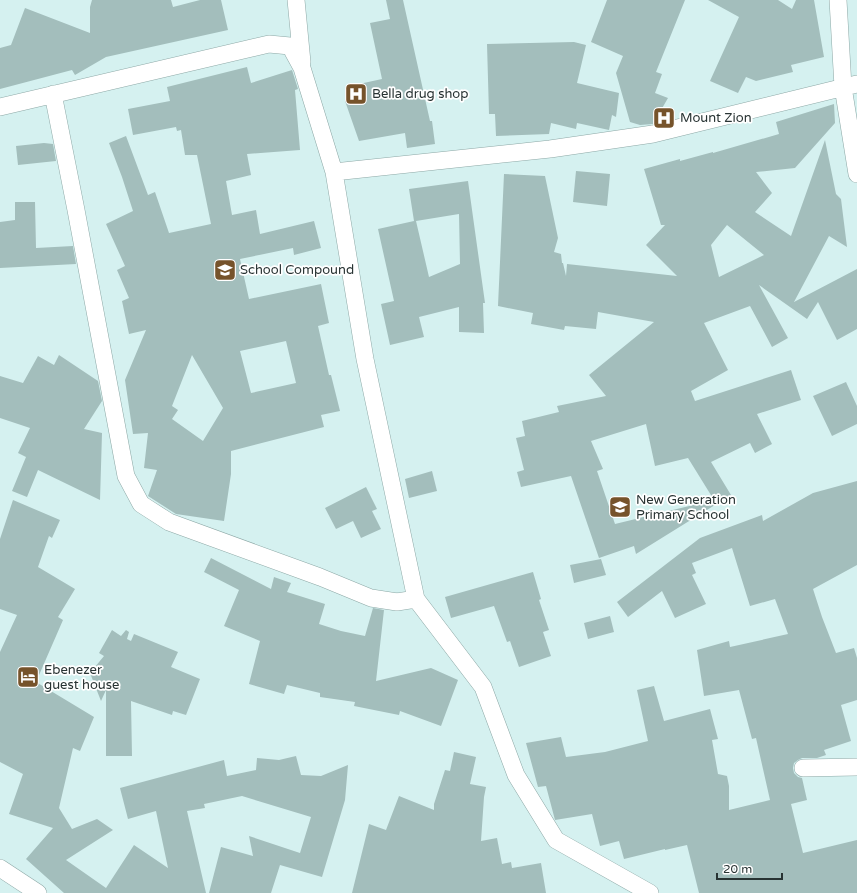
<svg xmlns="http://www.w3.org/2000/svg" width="857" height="893" viewBox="0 0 857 893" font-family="'Varela Round',sans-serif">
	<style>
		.building { fill: #a3bebc; fill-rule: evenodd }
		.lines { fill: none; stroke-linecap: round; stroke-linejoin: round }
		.minor-casing { stroke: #8da8a6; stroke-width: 18 }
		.minor { stroke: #fff; stroke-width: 17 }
		.labels { text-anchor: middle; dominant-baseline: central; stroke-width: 3.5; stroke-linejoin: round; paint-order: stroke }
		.poi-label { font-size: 13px; fill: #283333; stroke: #fff; text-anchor: start }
	</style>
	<rect width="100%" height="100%" fill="#d5f1f0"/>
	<path class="building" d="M92,0H171L173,7L200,0H221L228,30L106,57L75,75L72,70L0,89V48L11,45L25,8L90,33V7Z
		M386,0H403L430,121H432L435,144L407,148L405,133L359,141L345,101L362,98L359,84L382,79L370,23L390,19Z
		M607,0H685L656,72L662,74L655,93L668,98L653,124L640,125L630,122L616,73L623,56L591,42Z
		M708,0H778L792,9L796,0H814L824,57L791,65L793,72L756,81L746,77L738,93L710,81L739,17Z
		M574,42L586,45L577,83L619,93L616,117L612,115L609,130L577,123L576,129L551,123L549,134L496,136L495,114H489L487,44Z
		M247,67L251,83L292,70L298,89L295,90L300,150L247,154L251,175L226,181L232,215L256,210L260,234L314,221L321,248L294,255L293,248L240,259L249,299L321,284L329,323L318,326L329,375H331L340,411L321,415L324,427L231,451V474L224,521L176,514L148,496L157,470L144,468L148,433L133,434L125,380L146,330L129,334L122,301L129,298L117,270L125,266L106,224L133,211L122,177L109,143L126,136L148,195L155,192L169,233L211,224L197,155H185L181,130L177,131L176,127L133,135L128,109L170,101L167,87ZM286,341L296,383L251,393L240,351ZM192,355L223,408L203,441L172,419L178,410L172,406Z
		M834,104L835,123L795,168L756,172L772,193L755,212L791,236L825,140L836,194L841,199L847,247L829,236L794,302L857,269V329L837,340L818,302L807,319L759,285L788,338L772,347L750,306L704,323L728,370L691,391L695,401L791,370L801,400L757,414L772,444L755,453L750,443L711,462L731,495L636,554L634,546L599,558L571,476L521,487L517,472L524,470L516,438L525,436L522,421L559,412L557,406L606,396L589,375L654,322L598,312L596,329L565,326L564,330L531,324L533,313L498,306L504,174L545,176L558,238L554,252L561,254L562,263H563L566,276L567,264L677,276L646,245L665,225H661L644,169L680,159V161L713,152V153L779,134L776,122ZM727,225L764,255L719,277L711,245ZM646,424L655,466L688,458L714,500L615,524L597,471L603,469L591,441Z
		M44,143L53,144L56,161L18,165L16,146Z
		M576,171L610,174L607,206L573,202Z
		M468,181L485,303H483L484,333L459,332V307L419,317L424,337L390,345L381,304L394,301L378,229L414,221L409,189ZM459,214L460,264L429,277L416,221Z
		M15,202H35L36,248L73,246L76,264L0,268V222L15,220Z
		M59,355L98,381L102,401L84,429L102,433L100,500L38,470L27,497L12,491L26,457L18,453L30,428L0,418V376L23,383L38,356L54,365Z
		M846,382L857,406V424L832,436L813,396Z
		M432,471L437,491L409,498L405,479Z
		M857,481V565L813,589L822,617L836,653L854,648L857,658V700L841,705L851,741L824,750L826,755L817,758H802L798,760L794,763L793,768L794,773L798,777L802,778L807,800L791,804L803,853L857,840V893H699L687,845L665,850V849L624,859L619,841L600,846L592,814L555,820L546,786L538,787L526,743L561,737L566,757L605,752L648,741L637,690L654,686L664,721L710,709L718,739L712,740L718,774L727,776L729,786V810L770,800L756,738L752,739L739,690L704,696L697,650L729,641L730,647L788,634L775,599L750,606L732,548L692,563L696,573L692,575L706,604L675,618L662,591L628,617L617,602L700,538L762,515L763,521L813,493Z
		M366,487L377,509L372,511L381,529L361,538L353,521L336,529L325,508Z
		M13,500L60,520L52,538L49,536L38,567L75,589L58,617L63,620L36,682L94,717L80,751L73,748L59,808L72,829L97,819L113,830L66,860L106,888L134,845L168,868L156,811L128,819L120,788L224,760L227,776L256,770L257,758L279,760L296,756L301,775L321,776L348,765L345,800L322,877L280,865L271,893H209L221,847L253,856L249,836L300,853L311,817L242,796L204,804L205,808L187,811L206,893H64L26,859L53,828L9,814L23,774L0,762V652L17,615L0,609V539Z
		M211,558L271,589L274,577L291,583L287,592L325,604L319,624L341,631L365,636L373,608L384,610L376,681L431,668L458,680L441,726L400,711L399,715L354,706L355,702L320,697V693L287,685L284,694L249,684L260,641L224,626L239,590L204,572Z
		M601,559L606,575L574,583L570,565Z
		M533,572L541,599L539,600L549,630L543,632L551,656L519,667L510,641L507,642L494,606L451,618L445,597Z
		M610,616L614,632L588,639L584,623Z
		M112,630L121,636L126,630L129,632L127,639L131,641L134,634L178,652L171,667L200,679L186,715L173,711L172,715L131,701L132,756H106V690L101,701L90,673L104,656L99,653Z
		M454,752L476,757L470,784L486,787L484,797L481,841L497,838L502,864L511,862L512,868L541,863L546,893H352L369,824L386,830L399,796L434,810V804L445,770L450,771Z"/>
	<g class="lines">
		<g class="minor-casing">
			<path id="minor" d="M296,0L302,62
				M838,0L843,87L857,174
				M53,94L76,210L126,476L141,504L169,522L320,577L371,598L397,602L416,599
				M0,107L269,44L290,46L302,68L334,172L365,359L416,599L483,687L516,775L556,840L650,893
				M334,172L550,149L653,134L857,84
				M803,768L857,767
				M0,868L38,893"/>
		</g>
		<use href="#minor" class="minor"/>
	</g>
	<defs>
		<g id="hospital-square" transform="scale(1.15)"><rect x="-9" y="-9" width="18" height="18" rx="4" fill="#76532b" stroke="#fff"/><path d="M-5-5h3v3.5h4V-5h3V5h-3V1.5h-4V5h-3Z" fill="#fff"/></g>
		<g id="school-square" transform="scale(1.15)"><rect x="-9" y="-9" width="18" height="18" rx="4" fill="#76532b" stroke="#fff"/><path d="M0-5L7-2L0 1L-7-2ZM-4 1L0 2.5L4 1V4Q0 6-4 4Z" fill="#fff"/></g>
		<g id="hotel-square" transform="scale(1.15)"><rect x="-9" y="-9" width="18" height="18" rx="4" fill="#76532b" stroke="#fff"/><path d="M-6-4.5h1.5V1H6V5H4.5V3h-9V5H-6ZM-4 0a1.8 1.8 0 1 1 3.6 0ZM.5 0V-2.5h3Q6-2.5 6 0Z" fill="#fff"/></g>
	</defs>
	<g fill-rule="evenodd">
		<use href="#hospital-square" x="356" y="94"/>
		<use href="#hospital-square" x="664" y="118"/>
		<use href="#school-square" x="225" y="270"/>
		<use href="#school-square" x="620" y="507"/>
		<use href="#hotel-square" x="28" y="677"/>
	</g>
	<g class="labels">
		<g class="poi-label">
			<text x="372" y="94">Bella drug shop</text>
			<text x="680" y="118">Mount Zion</text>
			<text x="240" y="270">School Compound</text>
			<text x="636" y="500">New Generation<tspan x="636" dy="15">Primary School</tspan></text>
			<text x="44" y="670">Ebenezer<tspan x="44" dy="15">guest house</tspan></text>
		</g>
	</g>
	<path d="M717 873v6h65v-6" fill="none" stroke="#283333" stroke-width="2"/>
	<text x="723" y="873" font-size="12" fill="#283333" stroke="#ffffff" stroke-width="3" paint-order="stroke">20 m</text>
</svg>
